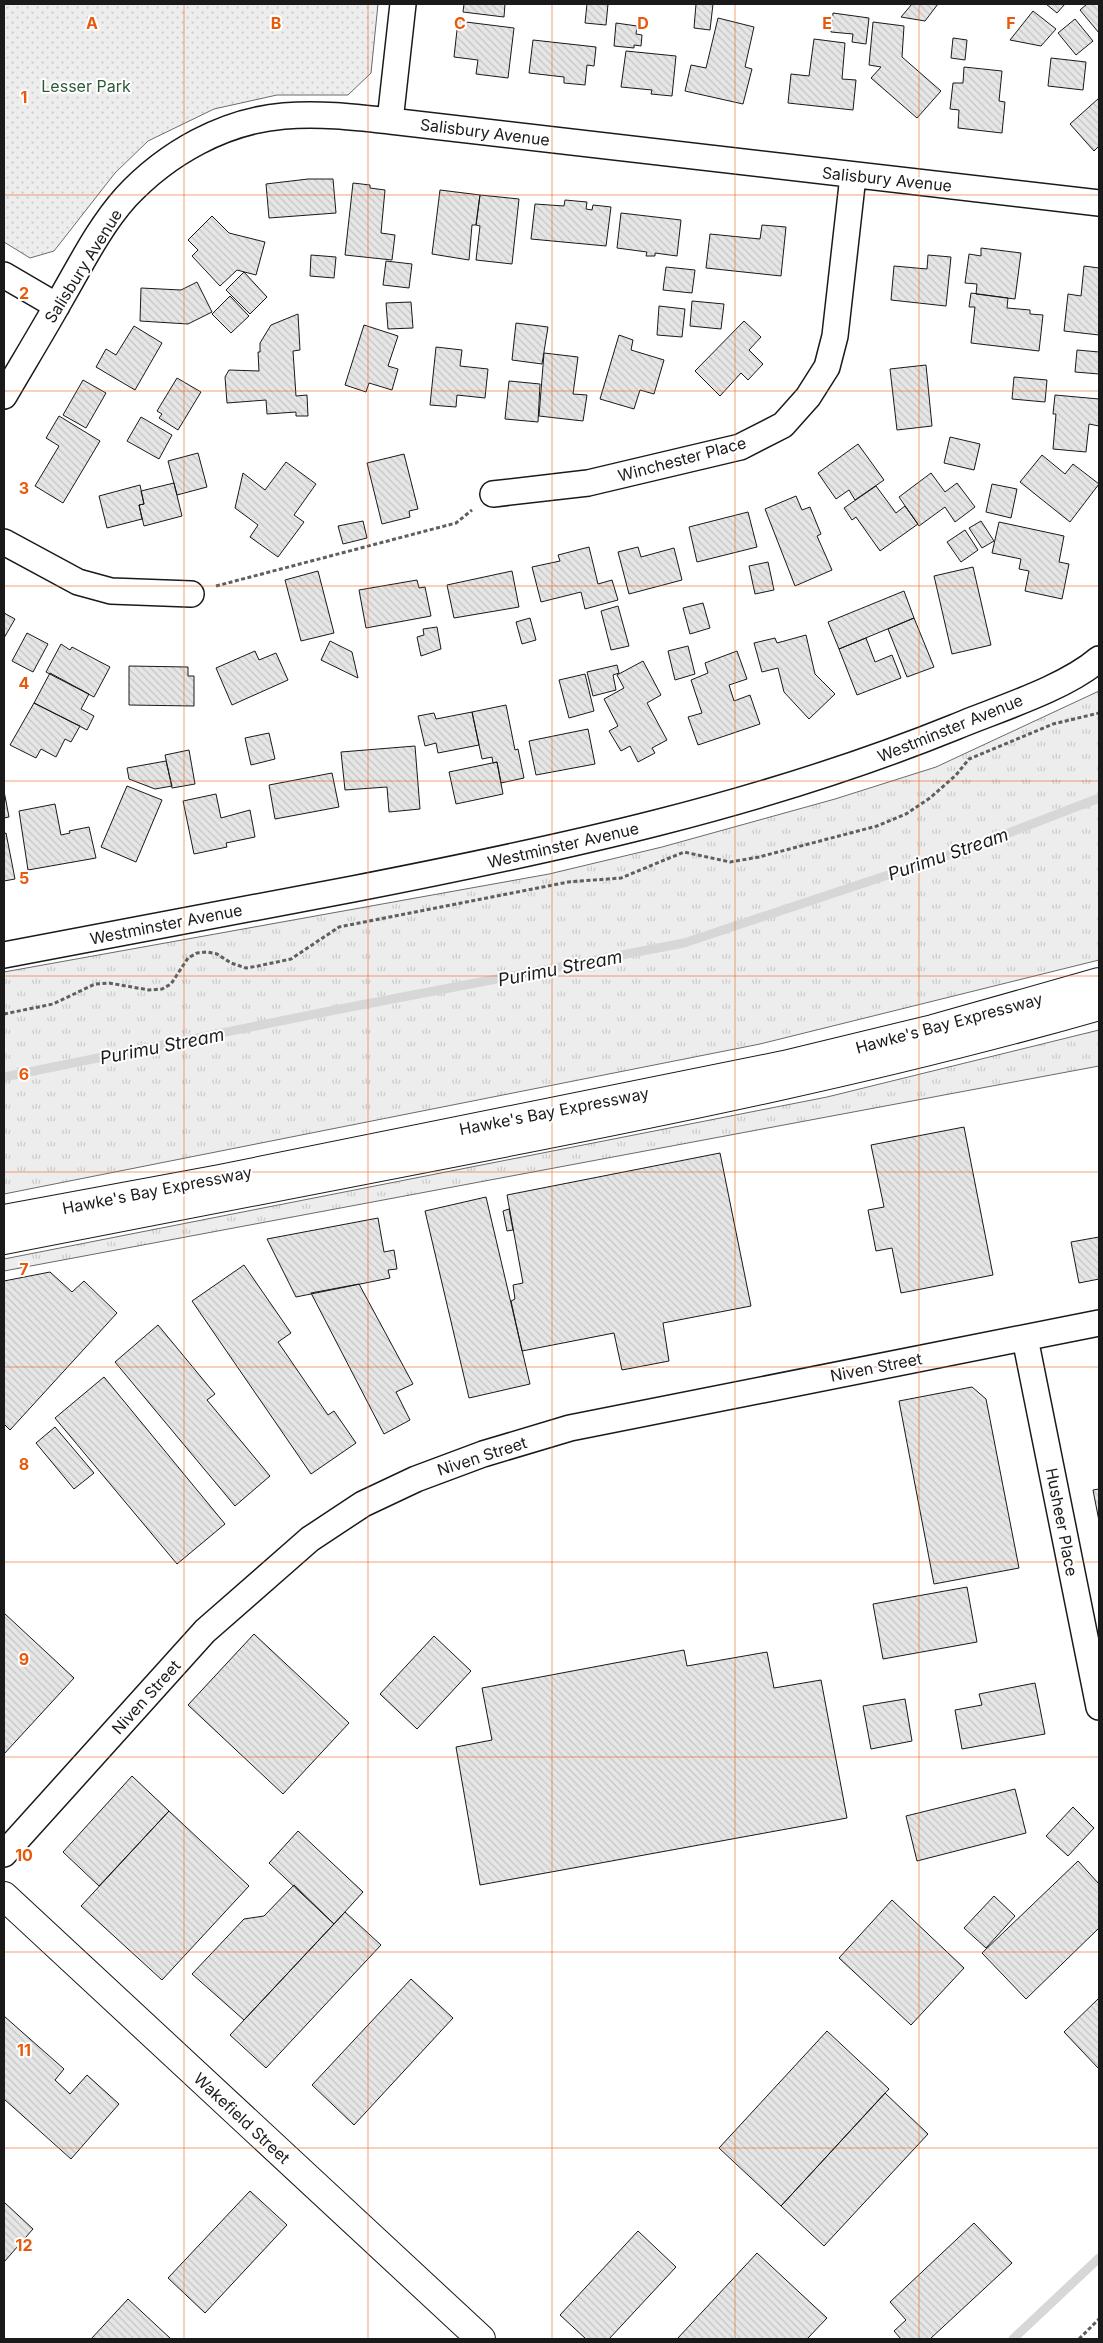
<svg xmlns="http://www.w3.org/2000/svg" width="1103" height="2343" viewBox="0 0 1103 2343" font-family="Inter,sans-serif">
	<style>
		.grass { fill: url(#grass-tufts); stroke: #6a6a6a }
		.park { fill: url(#park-dots); stroke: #6a6a6a }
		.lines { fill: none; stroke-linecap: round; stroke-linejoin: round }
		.stream { stroke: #d7d7d7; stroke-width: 9 }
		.building { fill: url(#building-back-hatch); stroke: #1a1a1a }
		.minor-casing { stroke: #1a1a1a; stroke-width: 28 }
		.tertiary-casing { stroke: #1a1a1a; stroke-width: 30 }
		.trunk-casing { stroke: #1a1a1a; stroke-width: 30 }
		.path { stroke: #5f5f5f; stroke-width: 3; stroke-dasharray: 4 2.5; stroke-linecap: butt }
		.minor { stroke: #fff; stroke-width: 25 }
		.tertiary { stroke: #fff; stroke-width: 28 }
		.trunk { stroke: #fff; stroke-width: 28 }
		.grid { fill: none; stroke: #e8590c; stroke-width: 1; stroke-opacity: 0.55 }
		.labels { text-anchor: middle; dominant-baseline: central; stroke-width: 4; stroke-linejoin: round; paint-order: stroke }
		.park-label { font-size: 16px; fill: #2b5a34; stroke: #fff }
		.street-label { font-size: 16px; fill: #1a1a1a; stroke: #fff }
		.water-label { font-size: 18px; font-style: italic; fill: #1a1a1a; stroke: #fff }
		.grid-label { font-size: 16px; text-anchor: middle; font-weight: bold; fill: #e8590c; stroke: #fff; stroke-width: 4; stroke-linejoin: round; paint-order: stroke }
	</style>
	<defs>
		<pattern id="grass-tufts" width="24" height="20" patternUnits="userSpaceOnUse" patternTransform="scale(1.25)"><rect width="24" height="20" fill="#ededed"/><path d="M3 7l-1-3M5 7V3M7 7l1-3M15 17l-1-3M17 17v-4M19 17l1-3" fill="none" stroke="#cbcbcb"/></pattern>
		<pattern id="park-dots" width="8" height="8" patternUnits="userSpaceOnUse" patternTransform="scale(1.25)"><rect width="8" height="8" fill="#ededed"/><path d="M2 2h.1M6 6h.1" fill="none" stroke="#cbcbcb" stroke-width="1.8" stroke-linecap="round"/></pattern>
		<pattern id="building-back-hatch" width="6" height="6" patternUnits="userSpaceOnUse" patternTransform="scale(1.25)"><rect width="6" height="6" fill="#e6e6e6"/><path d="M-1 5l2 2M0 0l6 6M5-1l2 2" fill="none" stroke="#c5c5c5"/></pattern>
	</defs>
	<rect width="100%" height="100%" fill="#fff"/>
	<path class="grass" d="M1099,691V960L760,1044L4,1194V972L549,874L662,847L835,799L936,767Z
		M1099,1030V1066L4,1271V1259L827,1097Z"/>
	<path class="park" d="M4,4H378L371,73L348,95H277L214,109L148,141L115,173L54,251L30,258L4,242Z"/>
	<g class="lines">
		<path class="stream" d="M4,1077L335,1010L684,943L975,846L1099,798
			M1013,2339L1099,2258"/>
	</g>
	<path class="building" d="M464,4H505L504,17L463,12Z
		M587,4H608L606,25L585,23Z
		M696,4H713L710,30L694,28Z
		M912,4H938L925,21L901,17Z
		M1046,4H1065L1057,13Z
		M1087,4H1099V33L1080,10Z
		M1033,11L1056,29L1041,46L1010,40Z
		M833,13L869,18L866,44L852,42L853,34L831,32Z
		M718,18L754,27L745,67L752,69L743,104L685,91L691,65L706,68Z
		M1075,19L1093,41L1076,55L1058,33Z
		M458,21L514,28L508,78L476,74L478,60L454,57Z
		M873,22L904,26L902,57L941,91L917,118L871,78L881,67L869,65Z
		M616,23L637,26L636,34L642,35L641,46L634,45V48L614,46Z
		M953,38L967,40L965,60L951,58Z
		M814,39L845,43L842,79L856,80L853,110L788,103L791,74L809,76Z
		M533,40L596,47L594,66L587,65L585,85L564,83V77L529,73Z
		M626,51L676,56L672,96L651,94L652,90L621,87Z
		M1051,58L1086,62L1083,90L1048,86Z
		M964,67L1002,71L999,101L1005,102L1002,133L958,128L959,110L950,109L953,83H963Z
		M1099,98V146L1094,151L1070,124Z
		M308,179H333L336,213L269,218L266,184Z
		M353,183L370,185V188L385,190L381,233L395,235L392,260L345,255Z
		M440,190L480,195L476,225H472L469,260L432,254Z
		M480,195L519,199L512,264L476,260L480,226L476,225Z
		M565,200L587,202L586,209L592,210L593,205L611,207L606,246L531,239L535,204L564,206Z
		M621,213L681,220L677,256L655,253V256H646L647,252L617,248Z
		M212,216L229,233L265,242L256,275L237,270L220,286L192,256L198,250L188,240Z
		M762,225L786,227L781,276L706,268L710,234L760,239Z
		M981,248L1021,253L1015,299L976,294L977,284L965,283L969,254L981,256Z
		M311,255L336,257L334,278L310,276Z
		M928,255L951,257L946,306L891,300L894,266L927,269Z
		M386,261L412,264L409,288L383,285Z
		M1084,266L1099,268V335L1064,331L1068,294L1081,296Z
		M666,267L695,270L692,293L663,290Z
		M244,272L267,297L250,314L226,290Z
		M197,282L212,312L188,324L140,321L141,288L181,290Z
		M971,293L1008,298L1007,308L1030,310V314L1043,315L1039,351L971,343L975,307H969Z
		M230,296L249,316L231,333L212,314Z
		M692,301L724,304L721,329L690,326Z
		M411,302L413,328L388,329L386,303Z
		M659,306L685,309L682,337L657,335Z
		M298,314L300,350L293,351L296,396L307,395L308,416H296V412L267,414L266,400L227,403L225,377L229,370L259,371L258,352H260V343L271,325Z
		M744,321L761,337L749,350L763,364L748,380L741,373L720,396L695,371Z
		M516,323L548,327L542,364L512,360Z
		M364,325L398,336L388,366L398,369L392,390L369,383L366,392L345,385Z
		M134,326L162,343L135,390L96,367L106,349L116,355Z
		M619,335L633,340L631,350L664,360L654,394L640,390L634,409L600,399Z
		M436,347L462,350L460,366L488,369L485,398L457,395L456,407L430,405Z
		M1077,350L1099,352V374L1075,372Z
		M544,353L578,357L573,394L587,395L583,421L539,416Z
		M926,365L932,426L897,430L890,369Z
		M1014,377L1047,380L1045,402L1012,399Z
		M177,378L201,392L178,430L159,418L162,414L157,411Z
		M83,380L106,393L86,428L63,415Z
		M509,381L540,384L538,422L505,419Z
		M1055,395L1099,399V426L1089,424L1086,452L1053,449L1056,414H1053Z
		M59,416L100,441L63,503L35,486L59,446L46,438Z
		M141,417L172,435L159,459L127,441Z
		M950,437L980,444L974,470L944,463Z
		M858,444L884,480L855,500L849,490L836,499L818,473Z
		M198,453L207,487L177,495L168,461Z
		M404,454L418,509L409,511L410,517L382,524L367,463Z
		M1042,455L1065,474L1073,464L1099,484L1070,522L1020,482Z
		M286,462L316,484L294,515L304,522L278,557L250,537L258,525L235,508L243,473L265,490Z
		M931,473L945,492L957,483L975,507L955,522L945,507L919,526L899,497Z
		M174,483L182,516L144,526L139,505L144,504L141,491Z
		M992,484L1017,489L1011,518L986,512Z
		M140,485L144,504L139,505L142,519L107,528L99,496Z
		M876,486L896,513L905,506L918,524L880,551L856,517L852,520L844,508Z
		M796,496L802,510L810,507L821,534L817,536L832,570L795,586L765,509Z
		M748,512L757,547L697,562L689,527Z
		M363,521L367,538L343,544L338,526Z
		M981,521L994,541L982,548L969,528Z
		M999,522L1064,536L1059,562L1069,564L1062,599L1025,591L1029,571L1019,569L1021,559L992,553Z
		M965,530L978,550L961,562L947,542Z
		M589,547L598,584L612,580L618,600L585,609L581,592L541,602L532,567L560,561L558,555Z
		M638,547L641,557L674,548L682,580L629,594L618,552Z
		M768,562L774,590L755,594L749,566Z
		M973,567L991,645L952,654L934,576Z
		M318,571L334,633L301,641L285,580Z
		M512,571L519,607L454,618L447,585Z
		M417,580L419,588L425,587L431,616L366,628L359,590Z
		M904,591L914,618L839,649L828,622Z
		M703,603L710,628L690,634L683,608Z
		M618,606L629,646L611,650L601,611Z
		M4,613L15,619L4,638Z
		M530,618L536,640L522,644L516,622Z
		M914,618L934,667L907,677L888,629Z
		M437,627L441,649L421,656L417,637L424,635L423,629Z
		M27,633L48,644L33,672L12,661Z
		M806,635L815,674L835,694L809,719L784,692L778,668L762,672L754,643L775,638L777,643Z
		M866,638L875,662L892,655L901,678L857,695L839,649Z
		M330,641L352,652L358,678L321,660Z
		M61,644L70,650L72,647L110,667L94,697L46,672Z
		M688,646L695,674L675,680L668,651Z
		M255,651L259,660L276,653L288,680L232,705L216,668Z
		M737,651L747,679L729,685L734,701L750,695L760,724L698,745L688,717L702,713L691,680L708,673L705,663Z
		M643,661L661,695L647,703L667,740L652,748L655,753L638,762L630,746L621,751L609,731L618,726L604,699L624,688L617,675Z
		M617,665L619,673L613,675L616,690L593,696L587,672Z
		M129,666L188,667V676H194V706L129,705Z
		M50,673L89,694L81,709L94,716L87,730L34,703Z
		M585,674L594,711L569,718L559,680Z
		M34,703L80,726L71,742L65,739L56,757L41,749L36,758L10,745Z
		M506,705L515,750L518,749L524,778L501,783L497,762L493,763L492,757L482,759L472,712Z
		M472,712L479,745L438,753L436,743L425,746L418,716L434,713L436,719Z
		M588,729L595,764L536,775L529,741Z
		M269,733L275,759L251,765L245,738Z
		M415,746L420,809L389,812L387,787L345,790L341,752Z
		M189,750L195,784L172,788L165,755Z
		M166,761L172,786L155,789L129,779L127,768Z
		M497,762L503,794L456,804L449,772Z
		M332,773L339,807L275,819L269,785Z
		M127,786L162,800L136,862L101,847Z
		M4,791L9,817L4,818Z
		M216,794L221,818L250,810L255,837L226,843L227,847L194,854L183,801Z
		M55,804L61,835L70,833L69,831L89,827L96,858L28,870L19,811Z
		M6,833L15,879L4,881V834Z
		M964,1127L993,1275L901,1293L892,1248L876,1251L868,1210L884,1207L871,1145Z
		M720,1153L751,1306L663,1323L669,1361L622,1370L614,1333L522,1351L511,1301L515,1299L513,1285L523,1283L507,1195Z
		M486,1197L530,1384L469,1398L425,1211Z
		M509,1209L513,1230L507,1231L503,1211Z
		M378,1218L384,1252L394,1250L397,1269L388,1270L390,1278L296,1297L267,1239Z
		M1099,1237V1279L1079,1283L1071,1242Z
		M244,1265L291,1333L278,1342L328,1415L334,1411L356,1443L311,1474L192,1301Z
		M50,1272L72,1292L84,1281L117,1313L10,1430L4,1424V1281Z
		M359,1284L413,1384L396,1392L410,1420L384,1434L311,1293Z
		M158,1325L215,1394L207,1400L270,1476L235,1506L115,1362Z
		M104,1377L225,1524L177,1564L55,1418Z
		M972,1387L986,1399L1019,1568L934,1584L899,1401Z
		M55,1427L94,1473L74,1489L36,1443Z
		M1099,1489V1521L1093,1490Z
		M967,1587L977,1642L883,1659L873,1604Z
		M4,1613L74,1678L4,1754Z
		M254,1634L349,1723L283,1794L188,1705Z
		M434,1636L471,1671L417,1729L380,1694Z
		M684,1650L687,1666L767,1652L774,1688L821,1680L847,1818L480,1885L456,1747L492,1740L482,1688Z
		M1035,1683L1045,1734L962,1749L955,1710L982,1705L979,1694Z
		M905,1699L912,1741L871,1749L863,1706Z
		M132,1776L169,1811L99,1886L63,1852Z
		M1015,1789L1026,1833L917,1861L906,1816Z
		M1073,1807L1094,1828L1068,1856L1046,1836Z
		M169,1811L249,1886L162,1980L81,1906Z
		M298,1831L363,1892L334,1924L269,1863Z
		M1078,1861L1099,1884V1928L1026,1999L982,1953Z
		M294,1885L334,1924L244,2020L192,1974L244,1919L264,1916Z
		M994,1896L1015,1916L986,1948L964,1928Z
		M892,1900L964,1968L911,2025L839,1958Z
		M345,1912L381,1945L266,2068L230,2035Z
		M411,1979L453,2018L354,2125L312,2085Z
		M1099,1998V2069L1064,2032Z
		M4,2016L64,2069L55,2080L70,2094L87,2075L119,2104L71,2159L4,2099Z
		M827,2031L889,2089L781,2206L719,2148Z
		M885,2093L928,2134L824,2246L781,2206Z
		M250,2191L287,2225L205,2313L168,2278Z
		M4,2202L33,2229L4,2262Z
		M974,2223L1012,2263L930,2339H901L894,2331L906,2320L890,2302Z
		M638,2231L676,2267L609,2339H586L560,2315Z
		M757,2253L827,2318L807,2339H677Z
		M128,2299L171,2339H91Z"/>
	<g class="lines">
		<g class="minor-casing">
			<path id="minor" d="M390,121L403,4
				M4,275L57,306
				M4,396C22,365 41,334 59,302C80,266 99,227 126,197C167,153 224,121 284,116C320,113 354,117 390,121L1099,203
				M493,494L588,483L740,447L783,425L808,397L827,367L835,336L853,176
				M4,542L78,582L111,591L191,594
				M4,955C120,933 236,911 353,889C558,849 760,806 955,727C998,709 1064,689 1099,659
				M1025,1338L1099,1707
				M4,1854L205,1631L310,1539L363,1504L416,1479L483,1454L570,1428L1099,1323"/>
		</g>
		<g class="tertiary-casing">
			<path id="tertiary" d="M4,1896L481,2339"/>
		</g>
		<g class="trunk-casing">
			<path id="trunk" d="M4,1219L220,1179L784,1065L933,1029L1099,982
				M4,1240C153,1211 302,1182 452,1153C669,1111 886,1067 1099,1006"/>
		</g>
		<path class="path" d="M216,586L456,523L472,510
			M4,1014L53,1004L95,984L109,983L149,990L162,989L171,984L188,958L197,953L207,952L217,954L231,963L246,968L258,966L291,959L339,927L568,882L621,878L684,852L730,862L759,857L877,826L906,814L930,798L956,775L969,759L1053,724L1099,713
			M1079,2339L1099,2319"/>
		<use href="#minor" class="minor"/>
		<use href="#tertiary" class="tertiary"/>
		<use href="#trunk" class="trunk"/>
	</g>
	<path class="grid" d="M184,4V2339M368,4V2339M552,4V2339M735,4V2339M919,4V2339M4,195H1099M4,391H1099M4,586H1099M4,781H1099M4,976H1099M4,1172H1099M4,1367H1099M4,1562H1099M4,1757H1099M4,1952H1099M4,2148H1099"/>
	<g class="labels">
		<g class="park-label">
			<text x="86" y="86">Lesser Park</text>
		</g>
		<g class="street-label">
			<text transform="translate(485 132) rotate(7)">Salisbury Avenue</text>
			<text transform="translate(887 179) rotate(6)">Salisbury Avenue</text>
			<text transform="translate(83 266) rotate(-58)">Salisbury Avenue</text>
			<text transform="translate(682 459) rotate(-15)">Winchester Place</text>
			<text transform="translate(950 728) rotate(-22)">Westminster Avenue</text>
			<text transform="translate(563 845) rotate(-13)">Westminster Avenue</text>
			<text transform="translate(166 924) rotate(-11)">Westminster Avenue</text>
			<text transform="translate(949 1023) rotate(-15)">Hawke's Bay Expressway</text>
			<text transform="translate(554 1111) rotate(-11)">Hawke's Bay Expressway</text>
			<text transform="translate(157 1190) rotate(-11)">Hawke's Bay Expressway</text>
			<text transform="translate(876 1367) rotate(-11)">Niven Street</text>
			<text transform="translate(482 1456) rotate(-18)">Niven Street</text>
			<text transform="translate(1062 1522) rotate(79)">Husheer Place</text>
			<text transform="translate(146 1697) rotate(-48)">Niven Street</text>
			<text transform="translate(242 2118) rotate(43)">Wakefield Street</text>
		</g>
		<g class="water-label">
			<text transform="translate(948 854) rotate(-19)">Purimu Stream</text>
			<text transform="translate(560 968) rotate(-11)">Purimu Stream</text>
			<text transform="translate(162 1046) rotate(-11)">Purimu Stream</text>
		</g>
	</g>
	<g class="grid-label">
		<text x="92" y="29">A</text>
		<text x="276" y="29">B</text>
		<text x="460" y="29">C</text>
		<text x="643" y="29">D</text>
		<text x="827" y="29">E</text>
		<text x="1011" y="29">F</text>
		<text x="24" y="103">1</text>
		<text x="24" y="299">2</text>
		<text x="24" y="494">3</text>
		<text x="24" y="689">4</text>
		<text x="24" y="884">5</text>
		<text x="24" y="1080">6</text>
		<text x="24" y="1275">7</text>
		<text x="24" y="1470">8</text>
		<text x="24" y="1665">9</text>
		<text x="24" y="1861">10</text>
		<text x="24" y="2056">11</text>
		<text x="24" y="2251">12</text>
	</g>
	<rect width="1103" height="2343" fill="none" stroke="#1a1a1a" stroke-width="10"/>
</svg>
